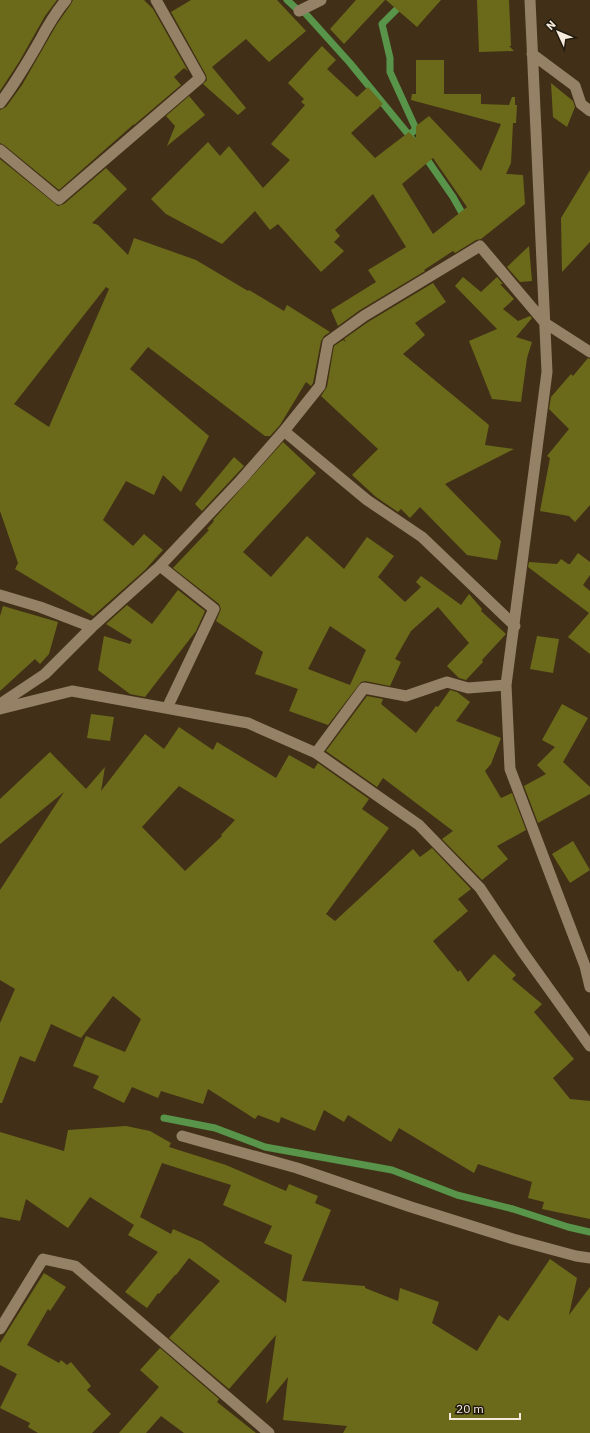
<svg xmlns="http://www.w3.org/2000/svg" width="590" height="1433" viewBox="0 0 590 1433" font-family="'IBM Plex Sans',sans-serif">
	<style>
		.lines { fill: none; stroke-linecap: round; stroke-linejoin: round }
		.stream { stroke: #58944a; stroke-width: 7 }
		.building { fill: #6b6a1a; fill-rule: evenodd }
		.minor { stroke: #958266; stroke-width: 11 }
	</style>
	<rect width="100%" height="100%" fill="#413017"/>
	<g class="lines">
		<path class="stream" d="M287,0L299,11L305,13L350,63L413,140
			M406,0L382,24L390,58V72L416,129L409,135
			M424,155L453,197L466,220
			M164,1118L215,1128L265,1147L392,1170L457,1195L513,1209L568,1227L590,1232"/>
	</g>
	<path class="building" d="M0,0H57L45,16L19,62L0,91Z
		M73,0H144L153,9L188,71L184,68L174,77L181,85L134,125V124L59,190L4,145L0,143V110L6,107L22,85L57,24L71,4Z
		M191,0H277L306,31L269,62L246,39L212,67L246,108L238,115L203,84L207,80L206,75L171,12Z
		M356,0H385L344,44L330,29Z
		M386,0H441L417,27Z
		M477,0H509L511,46H509L514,51L479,52Z
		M322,46L336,60L327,69L357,97L368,87L383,104L351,133L375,158L409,132L416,139V126L429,116L481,171L501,124L411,100L412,94H416V60H444V94H481V104L509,105L512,97H515V105H517L516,123H513L511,163L506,174L523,175L525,204L481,239L476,240L455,253L453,251L424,270L425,271L360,310L338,326L331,310L376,282L368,270L406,247L373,194L335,230L340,236L334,242L344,251L321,272L278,224L270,230L255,211L222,244L166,214L151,199L208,142L220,156L229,146L263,188L290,160L271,144L305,105L301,102L304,99L288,83ZM433,158L467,207L433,234L402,184Z
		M551,83L573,101L575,107L567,127L553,117Z
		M189,96L205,115L167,146L175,126L166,116Z
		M0,159L58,206L64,204L106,168L127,189L92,223L98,225L128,255L134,238L196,260L248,291L249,290L284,311L287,305L330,332L324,336L321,341L313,383L311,386L306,382L280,425L270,436H265L148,347L130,369L209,436L181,492L163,475L154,495L126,481L103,520L133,546L144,534L163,550L145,570L93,616L15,569L18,563L0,511ZM106,287L109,289L49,427L14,404Z
		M590,170V242L562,272L561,218Z
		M529,246L532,281L520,282L507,267Z
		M463,277L481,292L497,277L503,284H500L514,299L503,309L518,321L530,316L532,318L516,337L532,342L527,358L521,402L492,399L469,341L497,329L455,286Z
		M433,283L446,302L415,323L425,335L403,354L489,425L485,445L514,449L445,484L501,541L497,560L467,555L420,507L410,518L401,509L398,512L376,497L352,475L378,449L321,396L327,387L334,346L343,340L346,342L344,339L368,322Z
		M588,358L590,359V505L575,522L569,516L540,511L550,458L547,456L569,429L549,409L551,397L571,374L573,376Z
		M283,442L316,473L243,552L271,577L307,536L344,569L367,537L394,556L378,577L405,602L421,587L416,582L421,576L461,605L469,594L482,609L481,611L506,634L482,660L483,662L466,680L459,678L447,666L469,643L438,607L411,631L395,659L401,662L390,686L365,681L361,682L328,725L289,711L298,689L255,674L263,652L216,621L221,609L219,604L173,568L209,530L207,529L214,521L213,520ZM330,626L366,650L350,685L308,669Z
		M234,457L244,466L202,511L195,504Z
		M578,553L590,562V575L583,585L590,591V654L568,637L589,613L528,567L529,562L557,564L561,559L568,564H570Z
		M178,590L205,611L196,631L145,697L130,694L98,670L104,636L130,644L132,640L106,624L127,605L152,624Z
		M3,606L58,622L49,654L40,664L35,659L0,691V616Z
		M537,636L559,639L553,673L530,669Z
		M450,690L457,692L470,702L456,721L501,738L491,764L485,771L501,798L512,793L526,830L497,846L508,859L482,880L442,839L453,831L383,778L377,787L326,751L367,696L383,699L381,704L416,733L436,706L438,707Z
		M562,704L588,718L563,762L590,787V794L538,823L524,786L546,774L537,765L555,747L542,740Z
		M91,714L114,717L110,741L87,738Z
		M179,727L213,750L217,742L276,778L289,755L314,769L318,763L369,799L362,809L389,828L326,914L335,921L413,849L420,857L432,848L471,889L458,899L468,911L433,941L458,972L460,970L468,982L494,954L516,975L512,979L542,1004L534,1012L574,1059L553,1078L570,1099L590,1101V1219L542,1209L544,1202L528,1198L532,1182L478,1164L474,1173L399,1128L391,1142L348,1115L344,1122L324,1110L315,1131L281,1117L279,1123L258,1115L255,1119L208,1089L203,1104L161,1091L158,1098L132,1087L124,1103L93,1088L99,1076L73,1066L86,1036L125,1052L141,1019L113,996L81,1038L51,1024L35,1062L20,1056L2,1103H0V1023L15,989L0,980V890L64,792L0,844V799L50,752L86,789L105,767L101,791L145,734L164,749ZM179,786L235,820L221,835L222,836L185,871L142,827Z
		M573,841L590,870L570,883L552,854Z
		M126,1126L150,1131L171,1143L169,1147L226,1165L286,1191L289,1184L318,1196L315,1203L331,1210L302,1281L365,1286V1288L398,1301L400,1288L439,1302L432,1323L477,1351L499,1315L508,1321L550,1259L577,1278L569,1315L590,1287V1433H343L347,1426L283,1420L288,1377L266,1404L276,1335L229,1389L169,1338L220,1281L189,1258L176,1275H175L159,1294L158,1293L147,1308L125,1292L158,1252L128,1235L134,1225L90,1197L68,1228L26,1199L20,1221L0,1217V1132L64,1151L68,1130ZM162,1163L231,1185L223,1205L272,1226L264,1243L292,1255L286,1303L202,1242L173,1229L171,1234L140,1217Z
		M44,1273L66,1287L50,1311L48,1309L27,1345L59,1363L61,1360L67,1365L71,1362L91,1386L87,1390L111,1414L92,1433H38L28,1427L30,1423L0,1408L17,1374L0,1365V1343Z
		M160,1348L219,1399L217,1402L256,1433H184L161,1416L146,1433H119L159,1387L140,1370Z"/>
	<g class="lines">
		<path class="minor" d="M530,0L547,372L506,685L510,769L585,966L590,987
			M299,11L321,0
			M532,54L575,86L581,104L590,111
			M0,103C15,84 27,63 39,42C47,27 55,13 66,0
			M0,150L59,199L200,78L156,0
			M284,431L367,500L422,537L515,626
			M160,566L214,609L167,708
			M0,595L40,607L92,627
			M0,704L45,674L92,627L160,566L241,480L284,431L320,386L328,342L364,316L480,246L545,323L590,352
			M0,709L72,691L248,723L316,753L419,825L480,888L522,951L590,1046
			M316,753L364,688L406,696L447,682L468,688L506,685
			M182,1136L297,1168L411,1207L513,1239L576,1256L590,1258
			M0,1329L43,1259L75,1266L269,1433"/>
	</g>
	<g transform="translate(558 32) rotate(314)" stroke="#211a0f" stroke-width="3" paint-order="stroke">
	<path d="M0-3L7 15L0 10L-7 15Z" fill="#f5ebdc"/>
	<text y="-6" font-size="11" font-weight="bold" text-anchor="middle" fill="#f5ebdc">N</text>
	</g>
	<path d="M450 1413v6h70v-6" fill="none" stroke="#f5ebdc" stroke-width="2"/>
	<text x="456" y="1413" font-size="12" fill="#f5ebdc" stroke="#211a0f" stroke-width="3" paint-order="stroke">20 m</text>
</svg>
